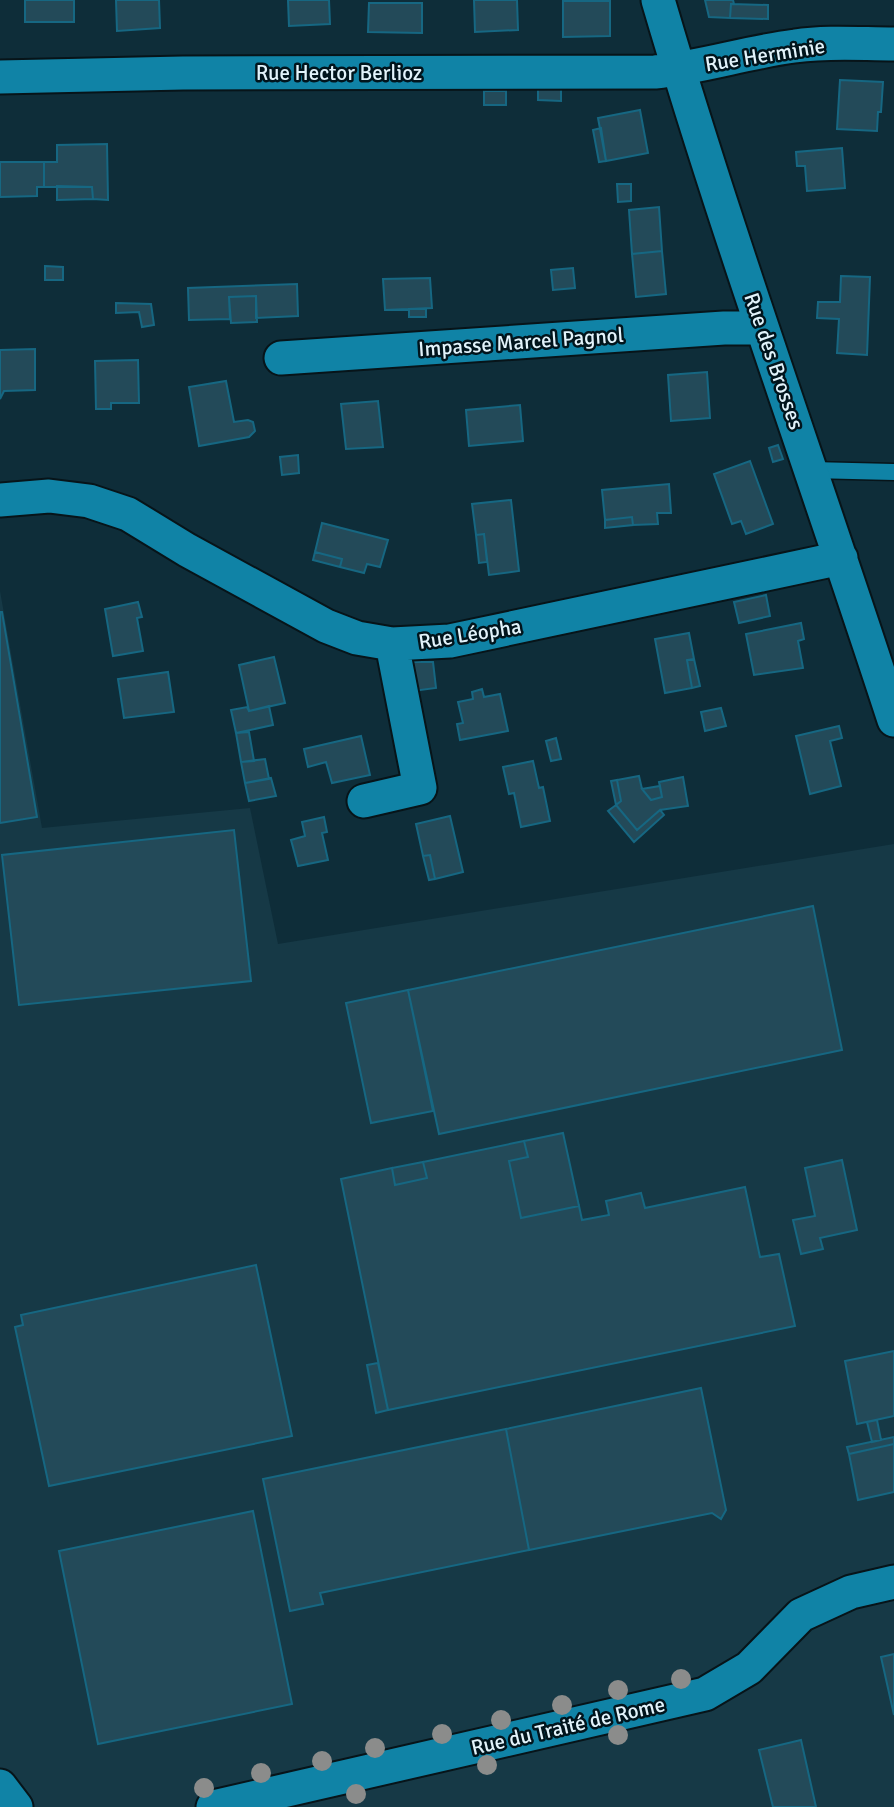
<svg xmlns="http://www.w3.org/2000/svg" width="894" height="1807" viewBox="0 0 894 1807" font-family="Signika,sans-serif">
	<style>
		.built { fill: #163946 }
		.building { fill: #234a59; stroke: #166782; stroke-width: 2 }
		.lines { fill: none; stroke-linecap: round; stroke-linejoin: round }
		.service-casing { stroke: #071419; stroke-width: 19 }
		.minor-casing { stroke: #071419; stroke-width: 37 }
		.service { stroke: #1083a6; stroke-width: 16 }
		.minor { stroke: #1083a6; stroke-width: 33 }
		.tree { fill: #8b8c8b }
		.labels { text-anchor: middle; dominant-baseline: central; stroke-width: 5; stroke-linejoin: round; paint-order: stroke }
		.street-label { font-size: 21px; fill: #e2f3fb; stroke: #01141c }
	</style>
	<rect width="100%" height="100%" fill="#0e2d39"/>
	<path class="built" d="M0,591L42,828L250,808L278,944L894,844V1807H0Z"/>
	<path class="building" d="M25,0H74V22H25Z
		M116,0H159L160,28L117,31Z
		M288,0H329L330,24L289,26Z
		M474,0H517L518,30L475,32Z
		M705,0H733L734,4H731L730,18L709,17Z
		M563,1H610V36L563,37Z
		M369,3H422V33L368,32Z
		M731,4L768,5V19L730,18Z
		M840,80L883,82L881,112H878L877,131L837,129Z
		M538,88H561V101L538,100Z
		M484,91H506V105H484Z
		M640,110L648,153L606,161L598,118Z
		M601,128L606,161L599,162L593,130Z
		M107,144L108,200L93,199L92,187H44V162H57V145Z
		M842,148L845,188L807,191L805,166H797L796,152Z
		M0,162H44V187H37V196L0,197Z
		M617,184H631V201L618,202Z
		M57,186L92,187L93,199L57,200Z
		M659,207L662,251L632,254L629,210Z
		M662,251L666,294L636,297L632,254Z
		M45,266L63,267V280H45Z
		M573,268L575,288L553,290L551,270Z
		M841,276L870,277L867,355L837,353L839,319L817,318L818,302H840Z
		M430,278L432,308L385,310L383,279Z
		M297,284L298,316L256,318V296L229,297L230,319L189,320L188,288Z
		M256,296L257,322L231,323L229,297Z
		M116,303L151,304L154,325L142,327L139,312L116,313Z
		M409,309H426V317H409Z
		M35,349V390L4,391L0,399V350Z
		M138,360L139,403H111V409H96L95,361Z
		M707,372L710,418L671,421L668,375Z
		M226,381L234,422L248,420L253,422L255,431L249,437L199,446L189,387Z
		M378,401L383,447L346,449L341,404Z
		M520,405L523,441L469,446L466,410Z
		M778,445L783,459L773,462L769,448Z
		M298,455L299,473L282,475L280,457Z
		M750,461L773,524L746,534L741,521L732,524L714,474Z
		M669,484L671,513H657L658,524L633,525L632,517L605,520L602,490Z
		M511,500L519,571L489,575L484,534L476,535L472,504Z
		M632,517L633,525L605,528V520Z
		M322,523L388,540L380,567L367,564L364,573L340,567L342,559L315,552Z
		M484,534L487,562L479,563L476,535Z
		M315,552L342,559L340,567L313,560Z
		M766,595L770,616L739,623L734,602Z
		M138,602L142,617L137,618L143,651L113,656L105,609Z
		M0,612H2L37,817L0,823Z
		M801,623L804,639L798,641L803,668L754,675L746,634Z
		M689,633L694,659L687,660L692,688L665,693L655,639Z
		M274,657L285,703L249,711L239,665Z
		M694,659L700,686L692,688L687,660Z
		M406,662H433L436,688L413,691Z
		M168,672L174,712L124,718L118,679Z
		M482,689L484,697L500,694L508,731L460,740L457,724L463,723L458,702L473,699L472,692Z
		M269,706L273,725L236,733L231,710L247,707L249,711Z
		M721,708L726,726L705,731L701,712Z
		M839,726L842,738L830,741L841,786L810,794L796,736Z
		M249,732L254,761L241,762L236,733Z
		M361,736L370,775L332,783L326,762L308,767L304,749Z
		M556,738L561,759L551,761L546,741Z
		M265,759L269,779L245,783L241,762Z
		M533,761L539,788L543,787L550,821L521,827L514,793L509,794L503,767Z
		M639,776L642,789L651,800L662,797L659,782L683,777L688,806L660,810L637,830L616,805L621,801L617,780Z
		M271,778L276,796L249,801L245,783Z
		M617,780L621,801L616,805L611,781Z
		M660,786L662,797L651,800L642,789Z
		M616,805L637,830L660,810L664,815L634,842L608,811Z
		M450,816L463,872L435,879L430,855L423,856L416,824Z
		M324,817L327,832L322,833L328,860L298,866L291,840L305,836L302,822Z
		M234,830L251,981L19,1005L2,855Z
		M430,855L435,879L429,880L423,856Z
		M813,906L842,1050L439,1134L408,990Z
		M408,990L433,1111L371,1123L346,1003Z
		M563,1133L579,1206L521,1218L509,1161L528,1157L524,1141Z
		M524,1141L528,1157L509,1161L521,1218L579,1206L582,1220L609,1215L606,1201L641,1193L645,1208L745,1187L760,1257L779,1254L795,1326L388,1410L341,1179L392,1168L395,1185L427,1178L423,1162Z
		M842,1160L857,1230L820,1238L823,1249L801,1254L793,1220L815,1216L805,1168Z
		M423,1162L427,1178L395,1185L392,1168Z
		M256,1265L292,1436L49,1486L15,1327L23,1325L21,1315Z
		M894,1351V1416L857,1424L845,1361Z
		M378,1363L388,1410L376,1413L367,1365Z
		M701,1388L726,1510L721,1519L712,1513L529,1550L506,1429Z
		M877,1420L881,1440L872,1442L867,1422Z
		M506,1429L529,1550L320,1593L323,1604L290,1611L263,1479Z
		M894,1437V1444L849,1454L847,1447Z
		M894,1444V1492L858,1500L849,1454Z
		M253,1511L292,1704L98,1744L59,1551Z
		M894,1654V1715L881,1657Z
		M801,1740L816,1807H773L759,1750Z"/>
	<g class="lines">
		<g class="service-casing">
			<path id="service" d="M811,470L894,472"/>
		</g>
		<g class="minor-casing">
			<path id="minor" d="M658,0C729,242 816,480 894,720
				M0,77L183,73L655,72C702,67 748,52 795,46C828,41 861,44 894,44
				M281,358L724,328H762
				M0,500L49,496L89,501L128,514L187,550L326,626L357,638L392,644L450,641L841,558
				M364,801L420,788L392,644
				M0,1786L16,1807
				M213,1807L705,1694L749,1668L801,1615L851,1592L894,1582"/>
		</g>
		<use href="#service" class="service"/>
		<use href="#minor" class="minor"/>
	</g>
	<g class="tree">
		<circle cx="681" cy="1679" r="10"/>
		<circle cx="618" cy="1690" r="10"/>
		<circle cx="562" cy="1705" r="10"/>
		<circle cx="501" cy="1720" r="10"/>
		<circle cx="442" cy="1734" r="10"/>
		<circle cx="618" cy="1735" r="10"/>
		<circle cx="375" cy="1748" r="10"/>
		<circle cx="322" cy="1761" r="10"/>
		<circle cx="487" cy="1765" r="10"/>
		<circle cx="261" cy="1773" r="10"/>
		<circle cx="204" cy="1788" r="10"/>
		<circle cx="356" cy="1794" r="10"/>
	</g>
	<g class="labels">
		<g class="street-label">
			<text transform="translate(765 55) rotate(-9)">Rue Herminie</text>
			<text x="339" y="73">Rue Hector Berlioz</text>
			<text transform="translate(521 342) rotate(-4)">Impasse Marcel Pagnol</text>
			<text transform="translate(774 361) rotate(71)">Rue des Brosses</text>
			<text transform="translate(470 634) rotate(-9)">Rue Léopha</text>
			<text transform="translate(568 1726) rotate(-13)">Rue du Traité de Rome</text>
		</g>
	</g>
</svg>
